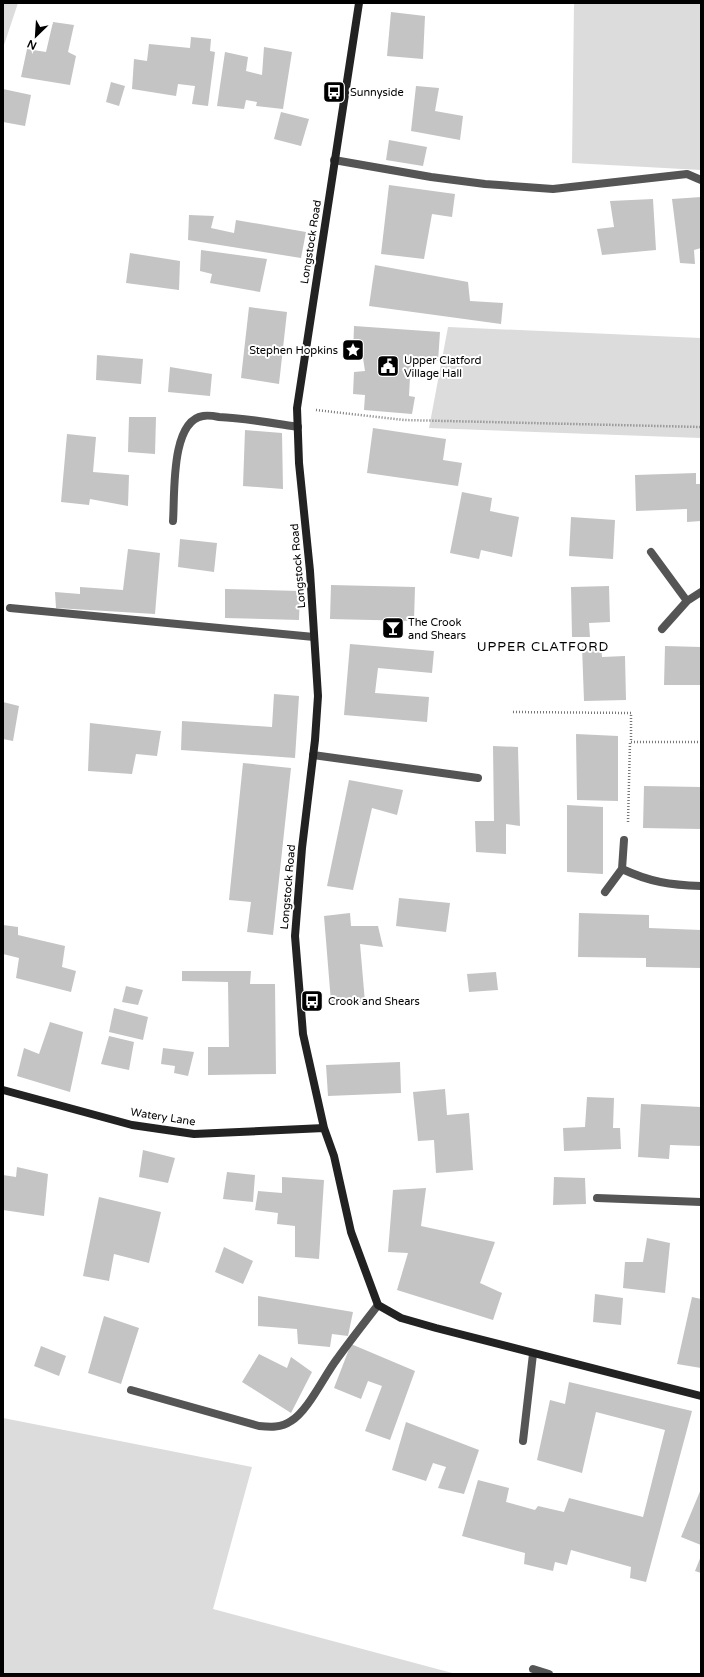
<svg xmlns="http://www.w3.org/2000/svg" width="704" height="1677" viewBox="0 0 704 1677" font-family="'Varela Round',sans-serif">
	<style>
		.green { fill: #dcdcdc }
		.building { fill: #c4c4c4 }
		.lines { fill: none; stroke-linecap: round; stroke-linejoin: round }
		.path { stroke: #777; stroke-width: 2.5; stroke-dasharray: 1 2; stroke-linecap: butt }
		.lane { stroke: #555; stroke-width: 8 }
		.street { stroke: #555; stroke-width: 8 }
		.secondary { stroke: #222; stroke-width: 8 }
		.labels { text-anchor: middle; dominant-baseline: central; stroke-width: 4; stroke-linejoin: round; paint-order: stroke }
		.poi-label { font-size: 11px; fill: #000; stroke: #fff; text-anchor: start }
		.street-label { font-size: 11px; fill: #000; stroke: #fff }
		.quarter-label { font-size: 13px; letter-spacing: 1px; fill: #000; stroke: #fff }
	</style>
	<rect width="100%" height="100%" fill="#fff"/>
	<path class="green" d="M3,3H18L3,48Z
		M574,3H701V170L572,163Z
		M448,327L701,338V438L429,428Z
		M3,1418L252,1467L213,1609L456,1674H3Z"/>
	<path class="building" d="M391,12L425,16L423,59L387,56Z
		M53,22L74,25L68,52L76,56L70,85L21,77L27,49L46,52Z
		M191,37L211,39L210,51L215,52L208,106L192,104L195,86L178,84L176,96L132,89L134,59L147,61L149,44L190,48Z
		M264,47L292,52L283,109L256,106L257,102L246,100L244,109L217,106L225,52L248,57L246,71L262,75Z
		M111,82L125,86L119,106L106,102Z
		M416,86L439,88L435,111L463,116L460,140L411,131Z
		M3,89L31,95L25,126L3,122Z
		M281,112L309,119L301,146L274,139Z
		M389,140L427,147L423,166L386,160Z
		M389,185L455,194L452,217L432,214L424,259L381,254Z
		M701,197V248L694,250L695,264L680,263L672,199Z
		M653,199L656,250L602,255L597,229L614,227L610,201Z
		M189,215L214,216L211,228L234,233L236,220L306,232L301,258L188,240Z
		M201,250L267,259L260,292L210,283L212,274L200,271Z
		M130,253L180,261L179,290L126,283Z
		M375,265L468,282L470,301L503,303L501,324L369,306Z
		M249,307L287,312L279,384L241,378Z
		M354,326L440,332L438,361L411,358L409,396L415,397L412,414L364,410L365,395L353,394L354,372L365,371L363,358L353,355Z
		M97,355L143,359L141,384L96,380Z
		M170,367L212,374L210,396L168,392Z
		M129,417H156L155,454L128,452Z
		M373,428L446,439L443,460L462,463L458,486L367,473Z
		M245,430L282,433L283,489L243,486Z
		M67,434L96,437L93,472L129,475L128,506L90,499L89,505L61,502Z
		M696,473V484H701V521L687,522V509L636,511L635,475Z
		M462,492L492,498L490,511L519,517L512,557L481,550L479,559L450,553Z
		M571,517L615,520L613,559L569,556Z
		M180,539L217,543L214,572L178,567Z
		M128,549L160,553L155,614L56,608L55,592L80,594V587L123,590Z
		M331,585L415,587L414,621L330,619Z
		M609,586L610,622L589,623L590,637H572L571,587Z
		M225,589L300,591L299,620L225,618Z
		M350,644L434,651L432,673L378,668L375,693L429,697L427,722L344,715Z
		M582,646H601L602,657L625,656L626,700L584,701Z
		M665,646L701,647V685H664Z
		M274,694L299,696L295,758L181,750L182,721L272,727Z
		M3,702L19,706L13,741L3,739Z
		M90,723L161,731L157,756L136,754L132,774L88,771Z
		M576,734L618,736V801L577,800Z
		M493,746L518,747L520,826L506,824V854L476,852L475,821H494Z
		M243,763L291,768L273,935L247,932L251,902L229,900Z
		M349,780L403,790L397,815L372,808L353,890L327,886Z
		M644,786L701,787V829L643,828Z
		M567,805L603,807V874L567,872Z
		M399,898L450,903L446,932L396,926Z
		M350,913L351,926H378L383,947L360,944L365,1002H331L324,916Z
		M579,913L649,915V928L701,930V968L646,967V958L578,957Z
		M3,925L18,927V935L65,946L62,967L76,971L71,992L16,978L19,958L3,954Z
		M182,971H251L250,984H275L276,1074L208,1075V1047H229L228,982L182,981Z
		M496,972L498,990L469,992L467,974Z
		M126,986L143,990L138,1005L122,1002Z
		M114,1008L148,1017L143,1040L109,1032Z
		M50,1022L83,1032L70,1092L17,1076L24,1048L39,1054Z
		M109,1036L134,1042L129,1070L101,1064Z
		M163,1048L194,1052L188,1076L174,1073L175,1066L161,1064Z
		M400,1062L401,1093L328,1096L326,1065Z
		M445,1089L447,1115L469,1113L473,1170L436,1173L434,1140L418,1141L413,1092Z
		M587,1097L614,1098L613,1128H620L621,1149L564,1151L563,1128L585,1127Z
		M641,1104L701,1107V1146L670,1145L669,1159L638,1157Z
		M143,1150L175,1158L168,1183L139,1177Z
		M17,1167L48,1174L44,1216L3,1210V1175L16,1177Z
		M227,1172L255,1175L253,1202L223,1199Z
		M282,1177L324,1180L319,1259L295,1257V1226L277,1224L278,1213L255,1210L258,1191L282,1193Z
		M554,1177L585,1178L586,1204L553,1205Z
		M426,1188L421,1226L495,1242L480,1283L502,1293L493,1320L397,1290L408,1253L388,1252L393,1190Z
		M99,1197L161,1212L149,1263L114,1254L109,1281L83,1276Z
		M647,1238L670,1243L665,1293L623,1288L625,1262H643Z
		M224,1247L253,1261L243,1284L215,1272Z
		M595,1294L623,1298L621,1325L593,1322Z
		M258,1296L353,1312L348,1336L332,1334L330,1347L298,1344L297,1329L258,1326Z
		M692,1297L701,1299V1368L677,1364Z
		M104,1316L139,1328L121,1384L88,1373Z
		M351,1344L415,1371L390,1440L365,1431L382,1386L368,1381L361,1399L334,1388Z
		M41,1346L66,1356L59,1376L34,1366Z
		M259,1354L287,1368L291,1357L312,1372L291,1413L242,1382Z
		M569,1382L692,1411L646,1582L630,1578L631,1567L571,1550L567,1565L555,1562L553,1571L524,1564L525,1553L462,1536L478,1480L509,1488L506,1502L535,1510L538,1506L564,1512L569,1498L643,1517L665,1430L596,1412L582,1473L537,1460L550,1400L565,1404Z
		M406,1422L479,1450L464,1494L438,1488L446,1467L433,1463L426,1481L392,1470Z
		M701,1489V1545L681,1537Z
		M701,1556V1573L695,1571Z"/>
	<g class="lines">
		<path class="path" d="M316,410L404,420L701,427
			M513,712L631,713V741
			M628,822L630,742H701"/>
		<path class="lane" d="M334,160L431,177L485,184L553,189L687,174L701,180
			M173,521C175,497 170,421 203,416C208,415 214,416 219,417C245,418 272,423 298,427
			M10,608L314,637
			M313,755L478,778
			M597,1198L701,1202
			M131,1390L259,1426C270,1427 281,1428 291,1421C308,1411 324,1376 337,1359C350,1341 364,1323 378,1305
			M523,1441L533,1354
			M533,1669L549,1674"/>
		<path class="street" d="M651,552L687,601
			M662,629L687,601L701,592
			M622,869C650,882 670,885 701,886
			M605,892L622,869L624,840"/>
		<path class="secondary" d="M359,3L297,408L299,463L310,571L318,696L315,740L302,848L295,936L303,1034L324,1128L334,1156L351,1232L378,1305L401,1318L436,1328L701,1396
			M3,1090L132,1125L194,1134L324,1128"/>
	</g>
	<defs>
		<g id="bus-square" transform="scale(1.15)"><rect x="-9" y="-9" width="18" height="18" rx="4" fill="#000" stroke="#fff"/><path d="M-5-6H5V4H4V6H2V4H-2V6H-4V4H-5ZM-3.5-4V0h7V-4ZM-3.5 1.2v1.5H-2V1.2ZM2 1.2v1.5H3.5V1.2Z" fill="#fff"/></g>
		<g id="sight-square" transform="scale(1.15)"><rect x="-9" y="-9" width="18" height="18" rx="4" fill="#000" stroke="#fff"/><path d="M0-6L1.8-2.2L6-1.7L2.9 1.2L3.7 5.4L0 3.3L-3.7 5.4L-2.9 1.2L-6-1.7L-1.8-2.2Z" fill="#fff"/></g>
		<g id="civic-square" transform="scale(1.15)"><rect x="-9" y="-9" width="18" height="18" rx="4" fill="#000" stroke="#fff"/><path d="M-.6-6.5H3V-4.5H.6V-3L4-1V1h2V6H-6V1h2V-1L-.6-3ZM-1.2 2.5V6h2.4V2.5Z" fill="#fff"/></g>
		<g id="bar-square" transform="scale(1.15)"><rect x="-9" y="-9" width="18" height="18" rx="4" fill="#000" stroke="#fff"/><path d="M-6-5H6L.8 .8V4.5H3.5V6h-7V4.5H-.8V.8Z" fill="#fff"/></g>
	</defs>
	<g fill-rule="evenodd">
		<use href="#bus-square" x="334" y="92"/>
		<use href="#sight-square" x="353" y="350"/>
		<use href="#civic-square" x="388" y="366"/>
		<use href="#bar-square" x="393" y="628"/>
		<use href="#bus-square" x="312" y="1001"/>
	</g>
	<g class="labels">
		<g class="poi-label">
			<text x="350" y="92">Sunnyside</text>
			<text x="338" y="350" text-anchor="end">Stephen Hopkins</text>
			<text x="404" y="360">Upper Clatford<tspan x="404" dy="13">Village Hall</tspan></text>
			<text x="408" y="622">The Crook<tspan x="408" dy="13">and Shears</tspan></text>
			<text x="328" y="1001">Crook and Shears</text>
		</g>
		<g class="street-label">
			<text transform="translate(311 242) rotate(-81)">Longstock Road</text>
			<text transform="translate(298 566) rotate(-95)">Longstock Road</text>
			<text transform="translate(288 887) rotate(-85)">Longstock Road</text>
			<text transform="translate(163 1117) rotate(9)">Watery Lane</text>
		</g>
		<g class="quarter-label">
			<text x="543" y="647">UPPER CLATFORD</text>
		</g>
	</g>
	<rect width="704" height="1677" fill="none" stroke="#000000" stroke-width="8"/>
	<g transform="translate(36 36) rotate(205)" stroke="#ffffff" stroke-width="3" paint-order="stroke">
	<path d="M0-3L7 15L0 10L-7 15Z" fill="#000000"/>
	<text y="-6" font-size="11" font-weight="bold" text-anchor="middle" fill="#000000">N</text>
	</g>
</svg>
